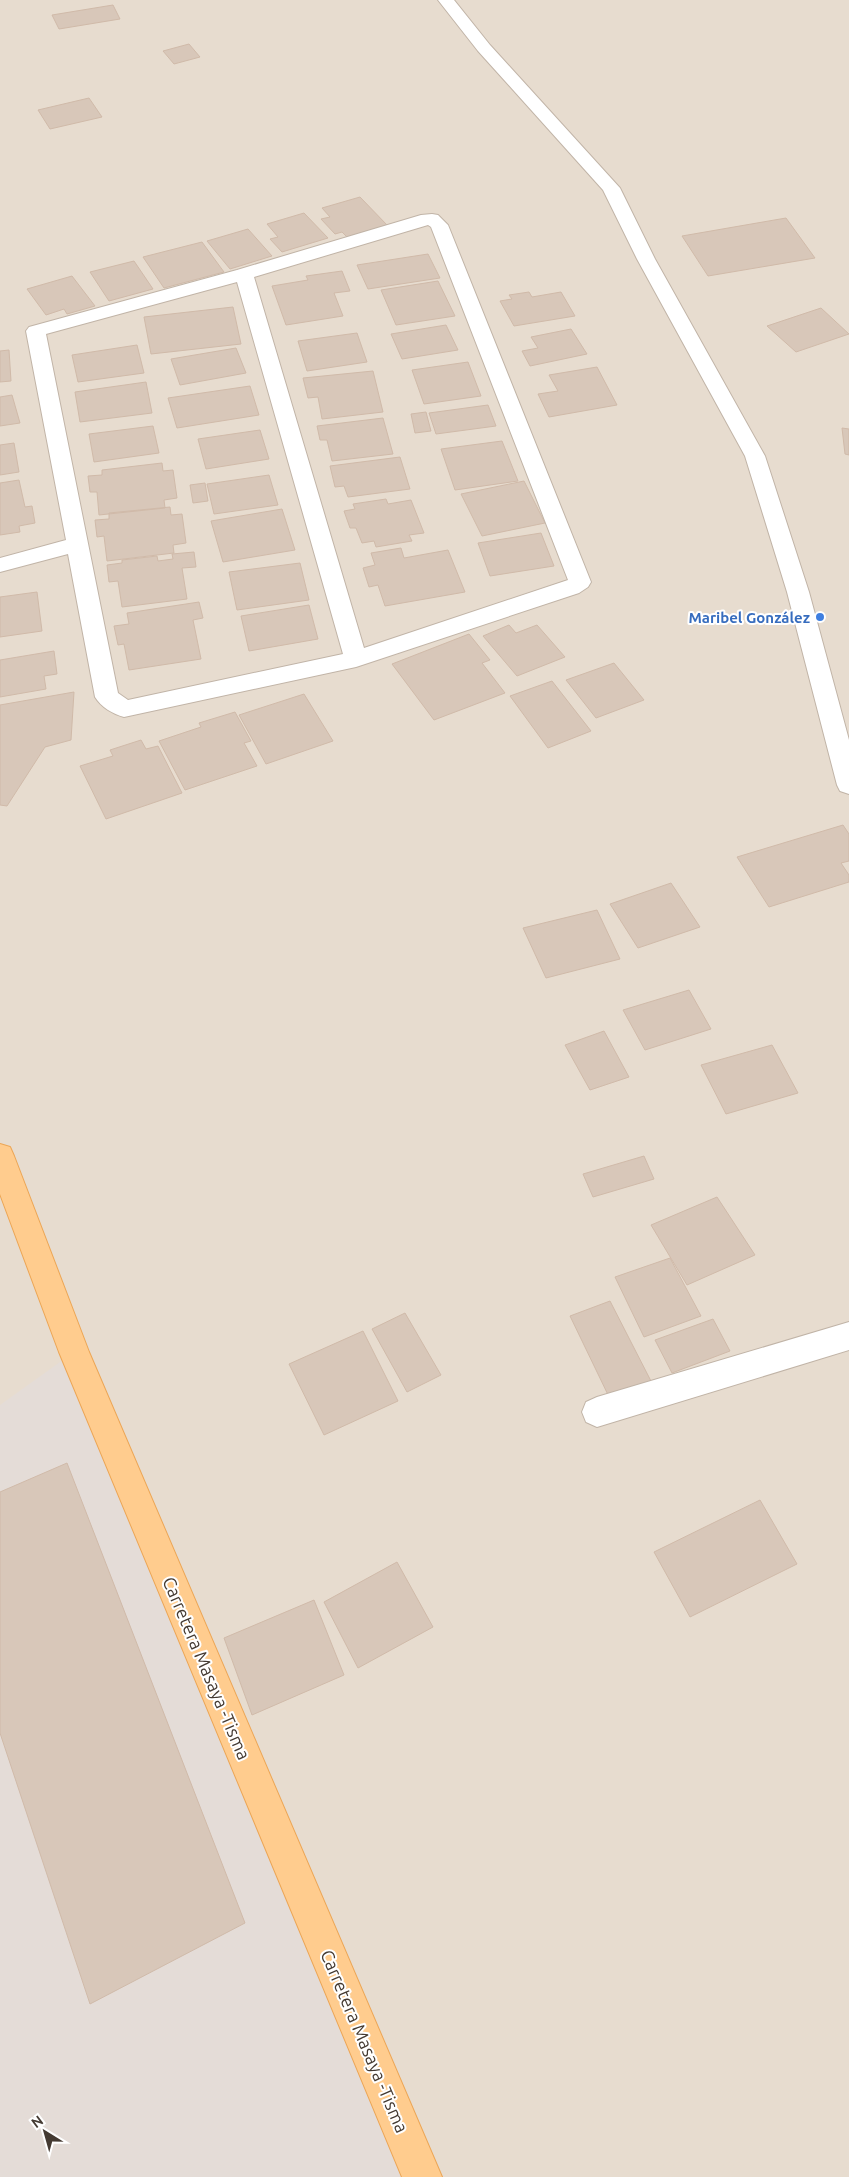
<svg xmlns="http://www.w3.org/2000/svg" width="849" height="2177" viewBox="0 0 849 2177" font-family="Ubuntu,sans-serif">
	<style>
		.residential { fill: #e7dccf }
		.industrial { fill: #e4dcd7 }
		.building { fill: #d8c7b9; stroke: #d0baa9 }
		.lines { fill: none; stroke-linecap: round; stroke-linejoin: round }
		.minor-casing { stroke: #c1b4a7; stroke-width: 2 }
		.major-casing { stroke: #eca656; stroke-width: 2 }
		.minor { fill: #fff; fill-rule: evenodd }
		.major { fill: #ffcc8e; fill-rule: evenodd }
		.shop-dot { fill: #3f7fe0; stroke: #fff; stroke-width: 2 }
		.labels { text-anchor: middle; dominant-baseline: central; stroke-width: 4; stroke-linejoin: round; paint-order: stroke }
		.shop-label { font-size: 15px; font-weight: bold; fill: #366cbe; stroke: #fff; text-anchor: end }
		.near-street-label { font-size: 18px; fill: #443a32; stroke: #fff }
	</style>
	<rect width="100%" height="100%" fill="#f2ebe2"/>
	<path class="residential" d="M0,0H849V2177H0Z"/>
	<path class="industrial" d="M74,1352L422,2177H0V1405Z"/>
	<path class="building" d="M113,5L120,19L59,29L52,15Z
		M189,44L200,57L174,64L163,51Z
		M89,98L102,117L50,129L38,110Z
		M360,197L387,225L347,237L342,232L335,234L321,219L330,217L322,208Z
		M304,213L328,238L282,252L270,239L278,237L267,224Z
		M786,218L815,258L708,276L682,236Z
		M248,229L272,256L230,269L207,241Z
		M202,242L224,272L164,288L143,257Z
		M428,254L440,278L368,289L357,265Z
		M134,261L153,289L109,301L90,272Z
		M342,271L350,291L334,293L343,316L286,325L272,286L308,280L306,276Z
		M72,276L95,306L67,314L64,309L46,315L27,289Z
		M438,281L455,316L396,325L381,290Z
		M529,292L532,297L561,292L575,316L514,326L500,301L512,299L509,295Z
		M233,307L241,344L151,354L144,317Z
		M821,308L849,334L796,352L767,326Z
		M446,325L458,350L402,359L391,334Z
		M571,329L587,354L530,366L522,351L538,348L531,337Z
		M357,333L367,362L307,371L298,341Z
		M137,345L144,373L78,382L72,355Z
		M236,348L246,373L180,385L171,359Z
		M9,350L11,381L0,382V351Z
		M468,362L481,396L424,404L412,370Z
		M597,367L617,405L549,417L538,394L558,391L549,375Z
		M373,371L383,412L322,419L318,397L308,398L303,378Z
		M146,382L152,413L80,422L75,392Z
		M250,386L259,415L177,428L168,398Z
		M12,395L20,423L0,426V397Z
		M488,405L496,426L436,434L429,413Z
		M426,412L431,431L415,433L411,414Z
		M383,418L393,454L332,461L327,440H320L317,426Z
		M153,426L159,453L94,462L89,434Z
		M842,428L849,429V455L845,454Z
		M260,430L269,459L206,469L198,439Z
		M502,441L518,481L455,490L441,449Z
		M14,443L19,472L0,475V445Z
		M400,457L410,489L348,497L344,486L335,487L330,466Z
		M162,463L163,471L173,470L177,498L164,500L165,508L99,515L97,492H90L88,476L102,475V470Z
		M269,475L278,505L214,514L207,484Z
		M19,480L25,507L32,506L35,523L19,526L20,532L0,535V483Z
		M524,481L545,523L482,536L461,494Z
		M205,483L208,501L193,503L190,485Z
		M386,499L388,504L411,500L424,533L409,535L412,541L376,547L374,541L362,543L356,528H350L344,511L355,509L353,504Z
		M170,507L171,515L182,514L186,543L173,545L174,553L107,561L104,536L97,537L95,520L109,519V513Z
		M282,509L295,550L223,562L211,521Z
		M541,533L554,566L490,576L478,543Z
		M401,548L404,558L448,550L465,592L385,606L378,585L369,587L363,568L375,565L371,553Z
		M194,552L196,567L182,568L187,599L122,607L118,581L109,582L107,565L122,563V560L157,556L158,561L173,559L172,554Z
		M300,563L309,600L237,610L229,572Z
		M37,592L42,631L0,637V597Z
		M199,602L203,618L193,620L201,659L129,670L124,644L118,645L114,626L129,624L127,613Z
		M309,605L318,639L249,651L241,616Z
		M509,625L516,633L537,625L565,657L517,676L483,636Z
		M469,634L490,660L482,663L505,693L434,720L392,664Z
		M54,651L57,674L44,676L46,689L0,697V660Z
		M614,663L644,700L596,718L566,680Z
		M552,681L591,731L548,748L510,696Z
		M74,692L71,740L45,747L7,806L0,805V705Z
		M304,694L333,741L266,764L239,715Z
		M235,712L251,741L244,743L257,766L185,790L159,741L201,727L199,723Z
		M141,740L146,749L158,746L182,793L106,819L80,766L113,756L110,750Z
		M843,825L849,834V861L841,863L849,875V882L769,907L737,857Z
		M671,883L700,927L638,948L610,904Z
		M597,910L620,959L546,978L523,928Z
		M689,990L711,1029L645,1050L623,1010Z
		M604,1031L629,1077L590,1090L565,1045Z
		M772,1045L798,1093L726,1114L701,1065Z
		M644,1156L654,1179L593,1197L583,1174Z
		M717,1197L755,1255L687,1285L651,1225Z
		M670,1258L701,1316L644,1337L615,1277Z
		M610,1301L653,1385L611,1401L570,1316Z
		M405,1313L441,1375L407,1392L372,1329Z
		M713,1319L730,1351L672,1373L655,1340Z
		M363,1331L398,1401L324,1435L289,1364Z
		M67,1463L245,1923L90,2004L0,1733V1492Z
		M760,1500L797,1564L690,1617L654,1552Z
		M397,1562L433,1627L358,1668L324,1602Z
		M314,1600L344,1675L252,1715L224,1638Z"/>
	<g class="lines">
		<g class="minor-casing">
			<path id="minor" d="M438,0H454L490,45L620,188L655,259L765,456L809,592L849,740V794L840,791L837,785L787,592L745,456L637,259L603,190L478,51Z
				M432,214L438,215L448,225L591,582L588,587L579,593L356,667L124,717C113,714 101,707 95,697L68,554L0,572V558L66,540L26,331L29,327L237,270L421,215ZM428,225L431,227L568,580L364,648L254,277ZM237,282L343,654L128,700L118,693L46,334Z
				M849,1322V1350L597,1427L586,1422L582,1412L586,1402L597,1397Z"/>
		</g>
		<g class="major-casing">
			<path id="major" d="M0,1144L10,1147L14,1156L89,1352L442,2177H402L59,1352L0,1194Z"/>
		</g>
		<use href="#minor" class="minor"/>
		<use href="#major" class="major"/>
	</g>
	<circle class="shop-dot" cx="820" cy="617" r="5"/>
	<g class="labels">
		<g class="shop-label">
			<text x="810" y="617">Maribel González</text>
		</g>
		<g class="near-street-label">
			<text transform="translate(207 1668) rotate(67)">Carretera Masaya -Tisma</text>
			<text transform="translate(365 2041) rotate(67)">Carretera Masaya -Tisma</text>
		</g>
	</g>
	<g transform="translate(45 2132) rotate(323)" stroke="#ffffff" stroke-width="4" paint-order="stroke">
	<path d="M0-4L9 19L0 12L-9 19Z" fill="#443a32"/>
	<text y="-8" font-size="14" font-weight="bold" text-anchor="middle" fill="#443a32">N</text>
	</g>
</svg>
